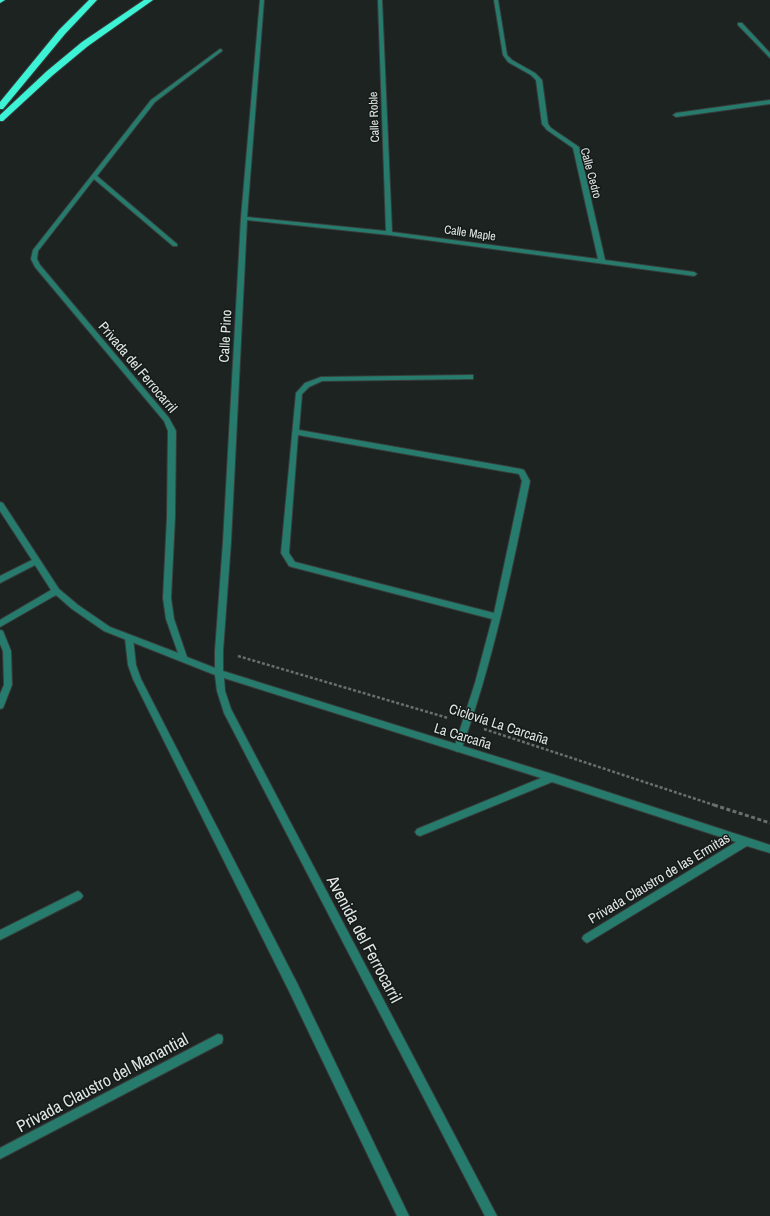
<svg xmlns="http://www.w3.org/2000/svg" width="770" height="1216" viewBox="0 0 770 1216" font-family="'Archivo Narrow',sans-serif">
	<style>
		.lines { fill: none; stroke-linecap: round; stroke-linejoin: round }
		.lane-casing { stroke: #373e3c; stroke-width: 2 }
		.street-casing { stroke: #373e3c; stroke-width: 2 }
		.highway-casing { stroke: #373e3c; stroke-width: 2 }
		.path-far1 { stroke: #696f6d; stroke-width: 2.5; stroke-dasharray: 3 2; stroke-linecap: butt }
		.path { stroke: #696f6d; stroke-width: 3; stroke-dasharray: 4 2.5; stroke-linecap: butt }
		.lane { fill: #277b6c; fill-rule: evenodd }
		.street { fill: #277b6c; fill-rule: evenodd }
		.highway { fill: #3cf3d5; fill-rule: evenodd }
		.labels { text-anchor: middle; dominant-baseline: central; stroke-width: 3; stroke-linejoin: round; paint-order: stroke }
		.far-street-label { font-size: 12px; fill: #e0e5e4; stroke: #131a18 }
		.street-label { font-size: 14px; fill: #e0e5e4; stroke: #131a18 }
		.near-street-label { font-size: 17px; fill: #e0e5e4; stroke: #131a18 }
	</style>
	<rect width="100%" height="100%" fill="#1c2321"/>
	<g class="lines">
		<g class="lane-casing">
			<path id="lane" d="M471,375H473V379L322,381L309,387L302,394L299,430L521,469L524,470L530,481C512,571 493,661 462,748L461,751L458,752L455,751L454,748L475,683L492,619L292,567L289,566L281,553L296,393L305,383L321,377ZM298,435L519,474L522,481L494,613L295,562L289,553Z
				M129,635L132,636L133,638L136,665L141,679L297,983L409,1216H397L289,991L133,679L128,665L125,638L126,636Z"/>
		</g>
		<g class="street-casing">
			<path id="street" d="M260,0H264L247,217L386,231L378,0H382L392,232L598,259L573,148L547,130L542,124L536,80L531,75L508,62L503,55L494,0H498L507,55L512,60L535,73L542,80L548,124L551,128L579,147L605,260L694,272L697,274L694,276L389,235L247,220L231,542L223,651V671L552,774L770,845V853L747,846L587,943L584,941L582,938L584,935L736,842L552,782L420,836L417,835L415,832L417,829L541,778L224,678L225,691L231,709L497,1216H485L224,713L217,691L215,675L104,631L72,609L56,595L0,627V620L51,590L35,565L0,583V576L32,560L0,511V502L3,503L59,589L78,605L110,627L178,653L166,619L163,598L167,517L168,431L164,421L35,267L31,259L33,250L151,100L220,49L222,50V51L155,102L97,176L177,244V246H173L94,179L38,251L37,259L40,265L169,418L176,431L175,517L171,598L174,619L187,657L215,668V651L223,542L241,218Z
				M738,23H742L770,53V58L738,25Z
				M770,100V104L676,117L673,115L676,113Z
				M0,630L3,631L11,651L12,685L3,708L0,709V694L4,685L3,651L0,644Z
				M78,891L81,893L83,896L81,899L0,940V930Z
				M218,1034L222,1035L223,1039L222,1043L0,1159V1148Z"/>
		</g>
		<g class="highway-casing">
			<path id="highway" d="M0,0H5L0,3Z
				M89,0H97L65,34L3,109H0V102L59,30Z
				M144,0H153L88,46L53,75L3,121H0V115L47,71L82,42Z"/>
		</g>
		<path class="path-far1" d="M238,656L448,718
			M484,729L717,806"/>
		<path class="path" d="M714,805L770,823"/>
		<use href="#lane" class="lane"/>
		<use href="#street" class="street"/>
		<use href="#highway" class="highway"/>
	</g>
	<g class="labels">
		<g class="far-street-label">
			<text transform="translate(374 117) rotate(-92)">Calle Roble</text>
			<text transform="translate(591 173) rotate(75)">Calle Cedro</text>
			<text transform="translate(470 233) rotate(8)">Calle Maple</text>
		</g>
		<g class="street-label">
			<text transform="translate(225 336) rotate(-87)">Calle Pino</text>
			<text transform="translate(138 367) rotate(50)">Privada del Ferrocarril</text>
			<text transform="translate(499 724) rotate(18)">Ciclovía La Carcaña</text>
			<text transform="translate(463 736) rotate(17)">La Carcaña</text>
			<text transform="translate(659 878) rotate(-31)">Privada Claustro de las Ermitas</text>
		</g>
		<g class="near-street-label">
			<text transform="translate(365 939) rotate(62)">Avenida del Ferrocarril</text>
			<text transform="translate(102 1082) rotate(-28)">Privada Claustro del Manantial</text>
		</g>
	</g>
</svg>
